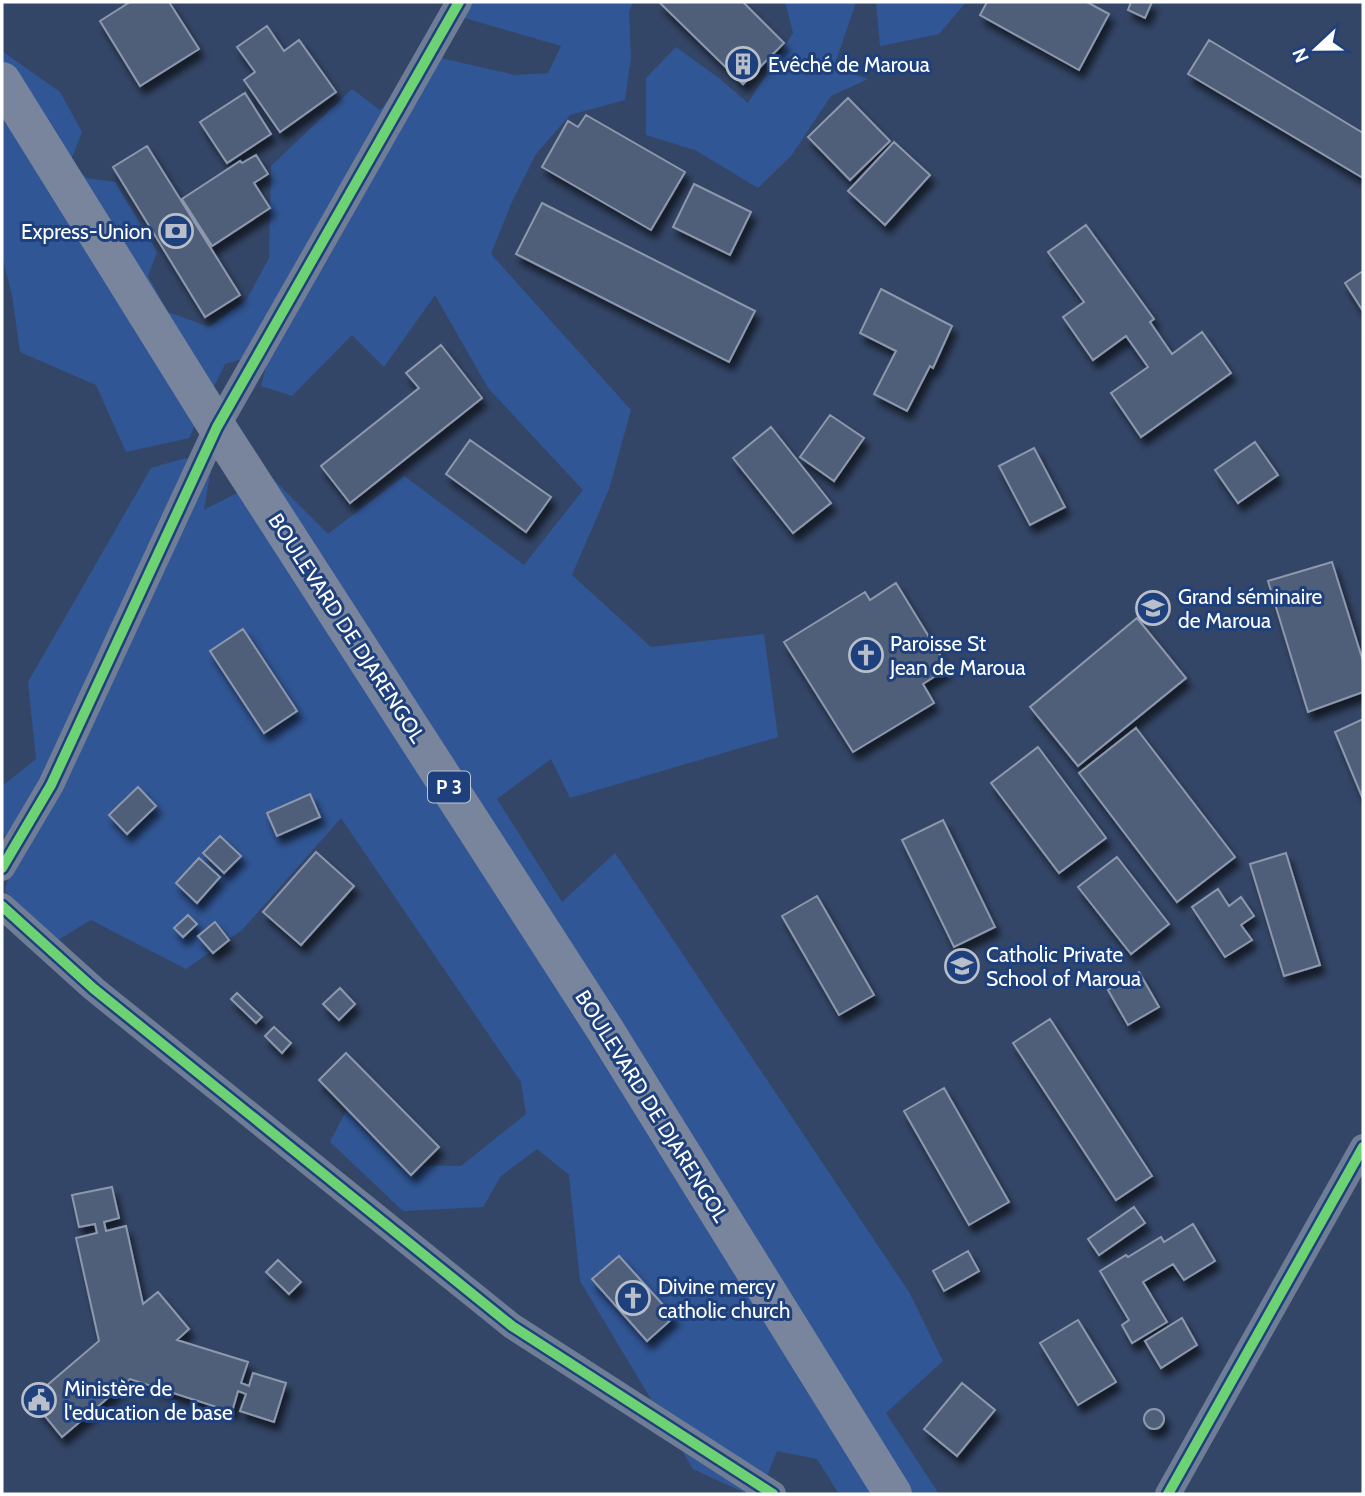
<svg xmlns="http://www.w3.org/2000/svg" width="1365" height="1496" viewBox="0 0 1365 1496" font-family="Cabin,sans-serif">
	<style>
		.green { fill: #315695 }
		.building { fill: #505e79; stroke: #8d98ad; stroke-width: 2; filter: url(#shadow) }
		.lines { fill: none; stroke-linecap: round; stroke-linejoin: round }
		.street { stroke: #6f7d96; stroke-width: 26 }
		.primary { stroke: #78859d; stroke-width: 38 }
		.cycleway-casing { stroke: #1e407d; stroke-width: 15 }
		.cycleway { stroke: #6cd273; stroke-width: 10 }
		.labels { text-anchor: middle; dominant-baseline: central; stroke-width: 6; stroke-linejoin: round; paint-order: stroke }
		.shield { fill: #1e407d; stroke: #bcc6d8; stroke-width: 2 }
		.shield-label { font-size: 19px; font-weight: bold; fill: #fff }
		.poi-label { font-size: 21px; fill: #fff; stroke: #1e407d; text-anchor: start }
		.street-label { font-size: 21px; fill: #fff; stroke: #1e407d }
	</style>
	<defs>
		<filter id="shadow"><feDropShadow dx="4.5" dy="8" stdDeviation="3.5" flood-color="#0009"/></filter>
	</defs>
	<rect width="100%" height="100%" fill="#344667"/>
	<path class="green" d="M457,2H633L629,12L631,57L625,100L570,115L536,154L511,204L491,254L631,410L609,489L572,575L651,647L764,634L778,737L570,798L551,759L497,799L562,902L615,853L909,1292L943,1361L886,1413L939,1494H839L817,1459L777,1451L760,1494H747L693,1469L580,1281L569,1175L537,1149L501,1176L483,1207L403,1211L330,1142L347,1109L403,1165L461,1166L526,1114L521,1082L341,818L242,930L186,969L91,920L58,940L5,891L14,853L2,829V786L36,759L28,682L151,468L186,458L211,468L204,510L270,476L328,534L404,476L524,565L583,490L488,388L435,295L384,367L352,335L292,396L261,386L270,351L225,364L189,438L126,452L96,385L20,352L12,295L2,256V51L60,92L82,132L71,160L86,178L115,182L157,252L148,276L168,312L209,327L247,299L269,258L271,166L352,89L380,110L427,55L515,75L548,73L561,46L458,16Z
		M785,2H856L834,67L868,79L831,96L791,156L758,188L695,150L646,135V78L676,47L720,79L748,103L793,33Z
		M876,2H966L939,34L880,46Z"/>
	<path class="building" d="M130,2H169L199,49L140,86L100,21Z
		M659,2H743L784,43L743,84Z
		M987,2H1087L1109,14L1079,70L980,15Z
		M1131,2H1152L1145,18L1128,10Z
		M267,26L284,51L299,40L336,92L280,132L244,80L255,72L237,47Z
		M1209,40L1363,133V178L1188,74Z
		M245,93L271,134L227,163L200,122Z
		M848,98L890,141L850,180L808,137Z
		M586,115L685,172L651,230L542,167L568,121L578,127Z
		M894,142L930,175L885,225L848,191Z
		M147,146L240,295L205,317L113,167Z
		M256,155L268,174L254,183L270,208L212,246L182,199L240,161L242,163Z
		M694,184L751,212L730,255L673,227Z
		M542,203L755,311L729,362L516,254Z
		M1086,225L1154,319L1150,322L1172,354L1202,332L1231,373L1141,437L1111,393L1148,367L1126,336L1093,360L1063,317L1084,302L1048,252Z
		M1363,271V311L1345,283Z
		M881,289L952,326L933,368L930,366L907,411L874,394L896,351L860,333Z
		M441,345L482,398L350,503L321,466L419,388L406,373Z
		M830,415L864,438L834,481L800,457Z
		M771,427L831,503L793,533L733,458Z
		M470,440L551,497L526,532L446,474Z
		M1255,442L1278,475L1238,503L1215,470Z
		M1034,448L1065,507L1030,525L999,466Z
		M1332,562L1363,661V692L1308,712L1268,581Z
		M896,583L948,668L923,684L934,703L853,752L784,642L865,592L870,600Z
		M1137,618L1186,678L1078,766L1030,707Z
		M243,629L297,711L264,733L210,651Z
		M1363,719V799L1335,732Z
		M1136,728L1235,857L1177,902L1079,773Z
		M1038,747L1106,838L1059,873L991,783Z
		M138,787L156,806L127,834L109,815Z
		M310,794L320,817L277,836L267,813Z
		M943,820L995,927L954,947L902,840Z
		M220,836L241,856L224,873L203,853Z
		M316,852L354,886L301,945L263,912Z
		M1286,853L1320,965L1284,976L1250,864Z
		M1117,857L1169,924L1131,954L1078,887Z
		M199,858L220,877L197,903L176,883Z
		M1218,889L1229,906L1241,897L1254,916L1241,925L1252,940L1225,957L1192,907Z
		M817,896L874,995L839,1015L782,916Z
		M188,915L197,924L183,937L174,928Z
		M215,922L229,940L213,953L198,936Z
		M1139,972L1159,1007L1128,1025L1108,990Z
		M340,988L355,1004L339,1020L323,1004Z
		M237,993L262,1017L256,1023L231,999Z
		M1050,1019L1152,1176L1116,1200L1013,1043Z
		M274,1027L291,1043L282,1053L265,1036Z
		M346,1053L439,1147L411,1175L319,1080Z
		M944,1088L1009,1202L969,1225L904,1111Z
		M112,1187L119,1218L104,1222L106,1231L126,1226L143,1304L158,1292L189,1329L177,1340L248,1362L241,1383L249,1386L253,1373L286,1383L274,1422L240,1411L246,1394L238,1391L232,1412L130,1379L62,1437L31,1399L99,1341L76,1238L97,1233L95,1224L79,1227L72,1195Z
		M1134,1207L1145,1223L1099,1255L1088,1239Z
		M1193,1224L1215,1261L1184,1280L1173,1264L1143,1282L1167,1322L1132,1343L1122,1325L1129,1320L1100,1271L1126,1255L1128,1257L1161,1237L1164,1242Z
		M968,1251L979,1271L944,1291L933,1271Z
		M619,1256L674,1317L647,1341L592,1279Z
		M278,1260L301,1282L289,1294L266,1272Z
		M1182,1318L1197,1345L1161,1368L1145,1341Z
		M1078,1320L1116,1382L1078,1405L1040,1343Z
		M962,1383L995,1410L957,1456L924,1429Z
		M1144 1419a10 10 0 1 1 20 0a10 10 0 1 1-20 0Z"/>
	<g class="lines">
		<path class="street" d="M2,868L51,785L217,427L459,2
			M2,906L94,989L512,1326L773,1494
			M1168,1494L1363,1147"/>
		<path class="primary" d="M2,81L217,427L604,1028L893,1494"/>
		<g class="cycleway-casing">
			<path id="cycleway" d="M2,868L51,785L217,427L459,2
				M2,906L94,989L512,1326L773,1494
				M1168,1494L1363,1147"/>
		</g>
		<use href="#cycleway" class="cycleway"/>
	</g>
	<defs>
		<g id="building-ring" transform="scale(1.75)"><circle r="9.5" fill="#1e407d" stroke="#b8beca" stroke-width="1.5"/><path d="M-4-6H4V6H1V3H-1V6H-4ZM-2.5-4.3h1.7v1.8h-1.7ZM.8-4.3h1.7v1.8H.8ZM-2.5-1h1.7V.8h-1.7ZM.8-1h1.7V.8H.8Z" fill="#b8beca"/></g>
		<g id="bank-ring" transform="scale(1.75)"><circle r="9.5" fill="#1e407d" stroke="#b8beca" stroke-width="1.5"/><path d="M-6-4H6V4H-6ZM0-2.3a2.3 2.3 0 1 0 0 4.6a2.3 2.3 0 1 0 0-4.6Z" fill="#b8beca"/></g>
		<g id="school-ring" transform="scale(1.75)"><circle r="9.5" fill="#1e407d" stroke="#b8beca" stroke-width="1.5"/><path d="M0-5L7-2L0 1L-7-2ZM-4 1L0 2.5L4 1V4Q0 6-4 4Z" fill="#b8beca"/></g>
		<g id="church-ring" transform="scale(1.75)"><circle r="9.5" fill="#1e407d" stroke="#b8beca" stroke-width="1.5"/><path d="M-1.2-6h2.4v3.5h3.3v2.4h-3.3V6h-2.4V-.1h-3.3v-2.4h3.3Z" fill="#b8beca"/></g>
		<g id="civic-ring" transform="scale(1.75)"><circle r="9.5" fill="#1e407d" stroke="#b8beca" stroke-width="1.5"/><path d="M-.6-6.5H3V-4.5H.6V-3L4-1V1h2V6H-6V1h2V-1L-.6-3ZM-1.2 2.5V6h2.4V2.5Z" fill="#b8beca"/></g>
	</defs>
	<g fill-rule="evenodd">
		<use href="#building-ring" x="743" y="64"/>
		<use href="#bank-ring" x="176" y="231"/>
		<use href="#school-ring" x="1153" y="608"/>
		<use href="#church-ring" x="866" y="655"/>
		<use href="#school-ring" x="962" y="966"/>
		<use href="#church-ring" x="633" y="1298"/>
		<use href="#civic-ring" x="39" y="1400"/>
	</g>
	<g class="labels">
		<rect class="shield" x="428" y="771.5" width="42" height="31" rx="5"/>
		<g class="shield-label">
			<text x="449" y="787">P 3</text>
		</g>
		<g class="poi-label">
			<text x="768" y="64">Evêché de Maroua</text>
			<text x="152" y="231" text-anchor="end">Express-Union</text>
			<text x="1178" y="596">Grand séminaire<tspan x="1178" dy="24">de Maroua</tspan></text>
			<text x="890" y="643">Paroisse St<tspan x="890" dy="24">Jean de Maroua</tspan></text>
			<text x="986" y="954">Catholic Private<tspan x="986" dy="24">School of Maroua</tspan></text>
			<text x="658" y="1286">Divine mercy<tspan x="658" dy="24">catholic church</tspan></text>
			<text x="64" y="1388">Ministère de<tspan x="64" dy="24">l'education de base</tspan></text>
		</g>
		<g class="street-label">
			<text transform="translate(347 628) rotate(57)">BOULEVARD DE DJARENGOL</text>
			<text transform="translate(652 1106) rotate(58)">BOULEVARD DE DJARENGOL</text>
		</g>
	</g>
	<rect width="1365" height="1496" fill="none" stroke="#ffffff" stroke-width="7"/>
	<g transform="translate(1316 49) rotate(248)" stroke="#1e407d" stroke-width="5" paint-order="stroke">
	<path d="M0-5L12 26L0 18L-12 26Z" fill="#ffffff"/>
	<text y="-10" font-size="19" font-weight="bold" text-anchor="middle" fill="#ffffff">N</text>
	</g>
</svg>
